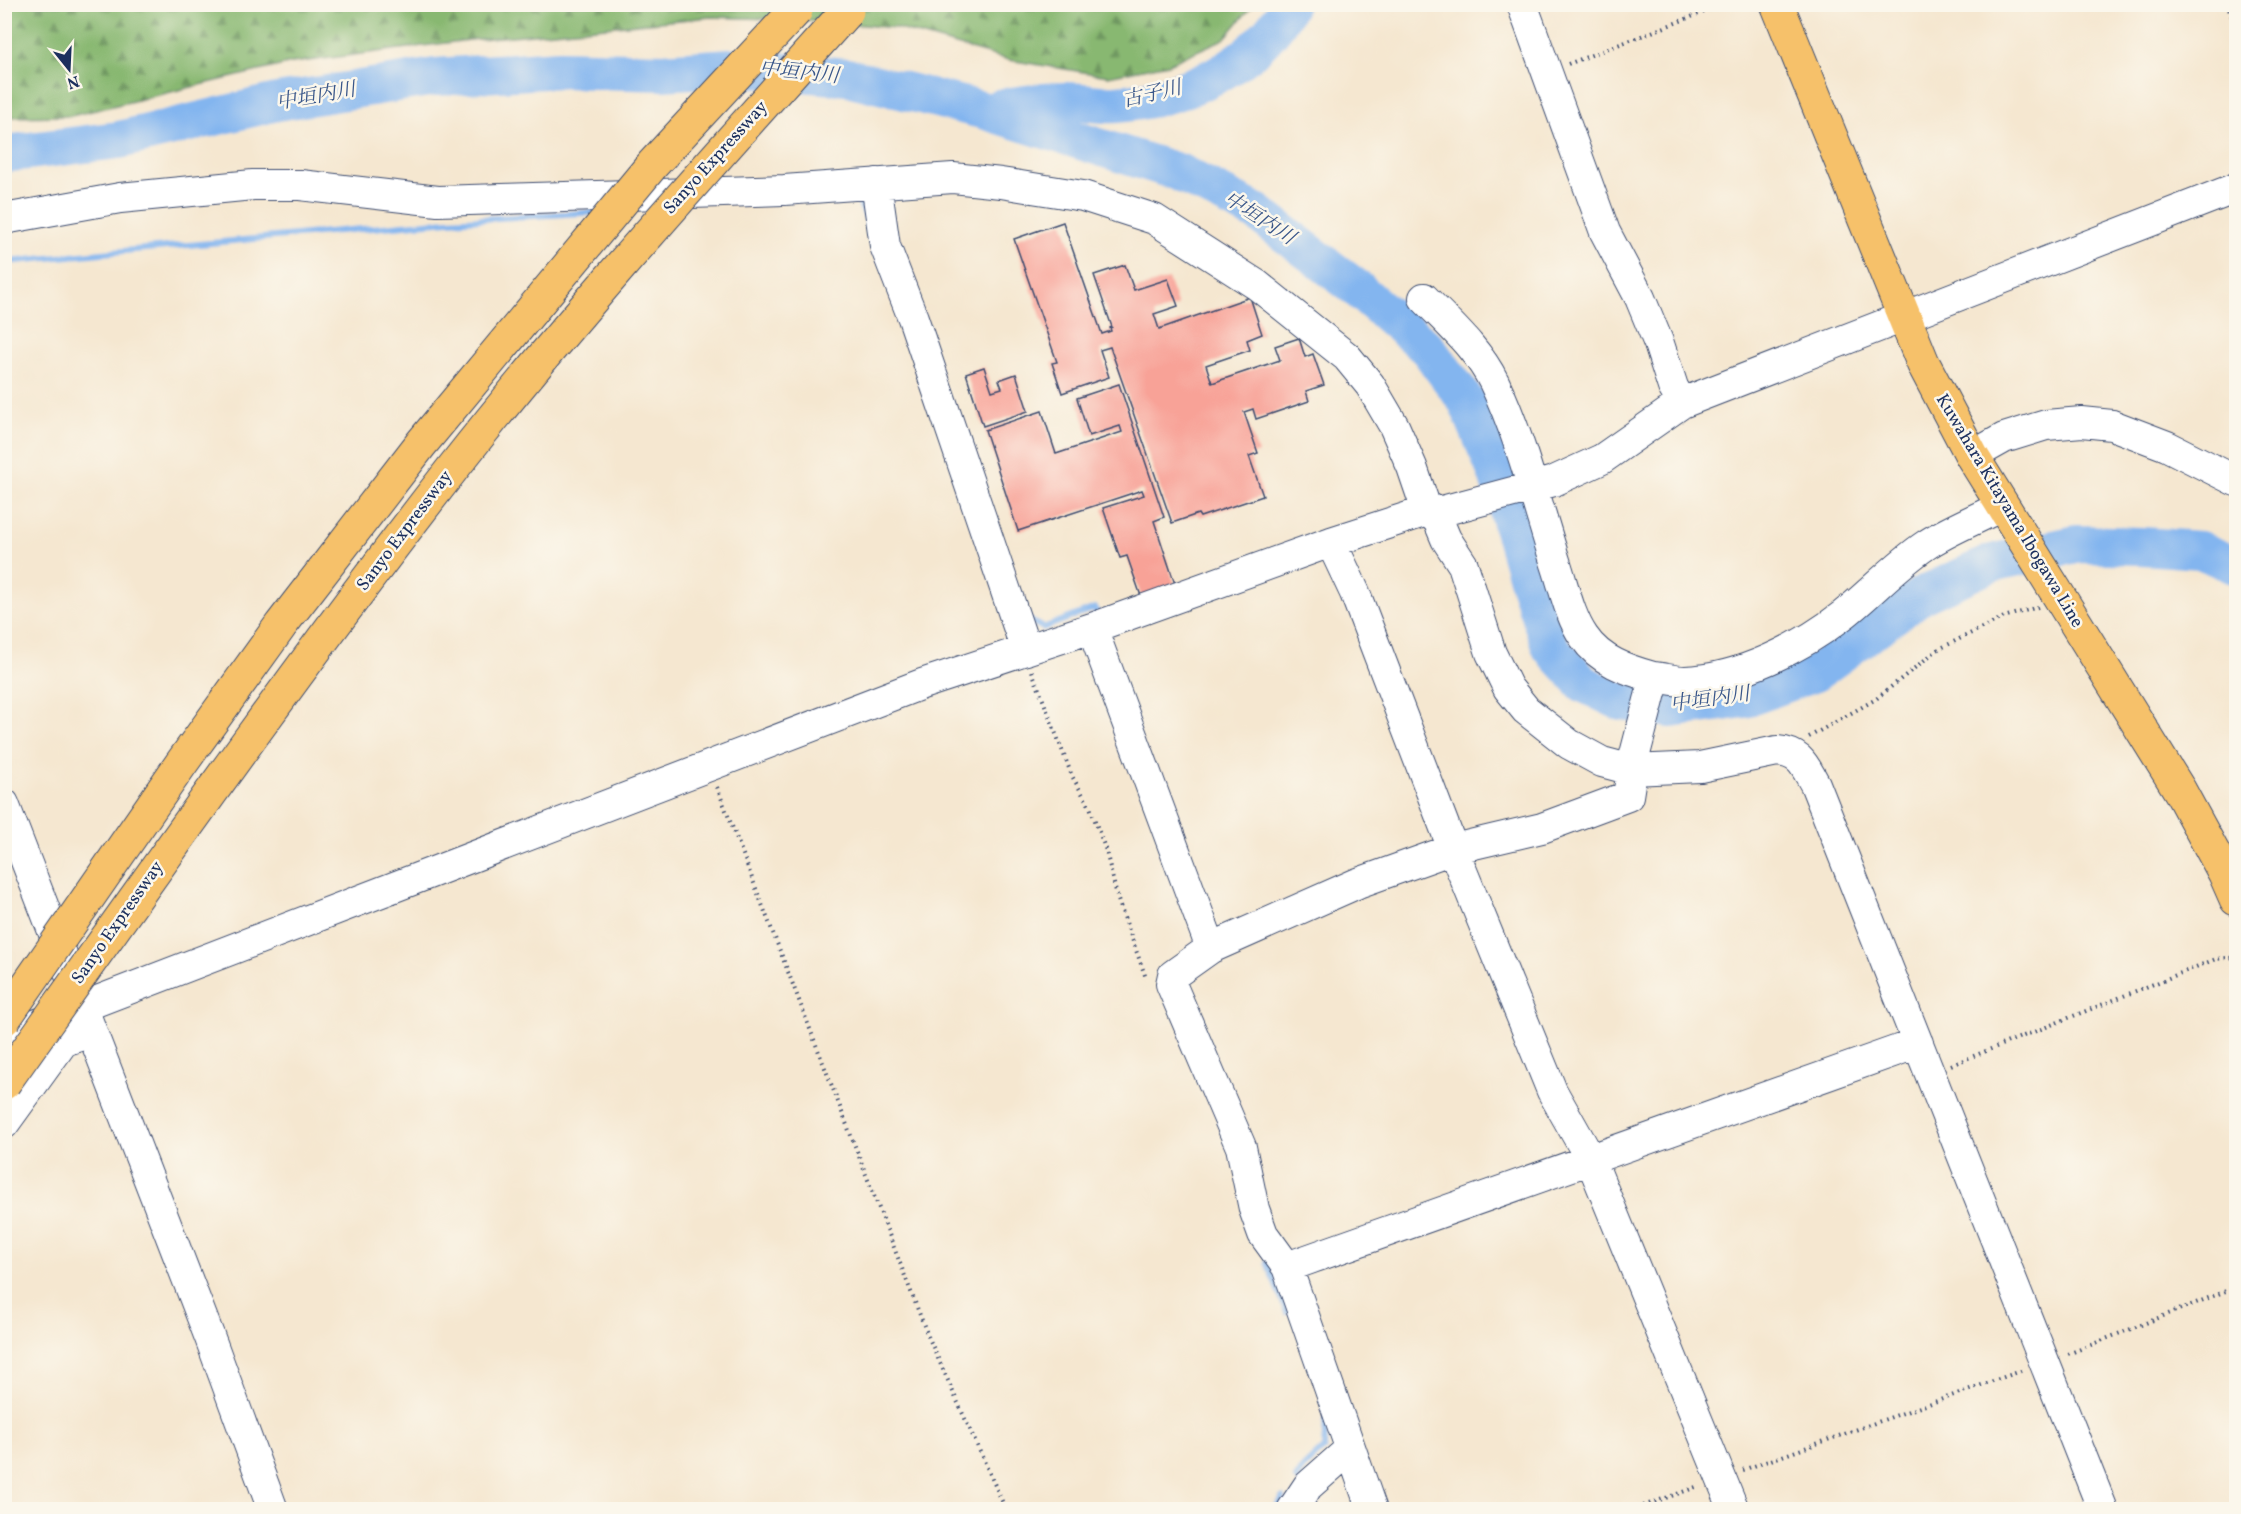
<svg xmlns="http://www.w3.org/2000/svg" width="2241" height="1514" viewBox="0 0 2241 1514" font-family="Vollkorn,'Noto Serif JP',serif">
	<style>
		.forest { fill: url(#forest-firs); stroke: #527468; stroke-width: 1.5 }
		.lines { fill: none; stroke-linecap: round; stroke-linejoin: round }
		.stream { stroke: #83b5ef; stroke-width: 6 }
		.river { stroke: #83b5ef; stroke-width: 38 }
		.building { fill: #f8a297 }
		.minor-casing { stroke: #3c4b6f; stroke-width: 32 }
		.major-casing { stroke: #3c4b6f; stroke-width: 35 }
		.path { stroke: #3c4b6f; stroke-width: 4; stroke-dasharray: 1.5 4.5; stroke-linecap: butt }
		.minor { stroke: #fff; stroke-width: 30 }
		.major { stroke: #f6c16b; stroke-width: 33 }
		.highway-bridge-casing { stroke: #3c4b6f; stroke-width: 35; stroke-linecap: butt }
		.highway-bridge { stroke: #f6c16b; stroke-width: 33 }
		.labels { text-anchor: middle; dominant-baseline: central; stroke-width: 5; stroke-linejoin: round; paint-order: stroke }
		.street-label { font-size: 18px; fill: #1b2f5e; stroke: #fbf7ec }
		.water-label { font-size: 20px; font-style: italic; fill: #3a578a; stroke: #fbf7ec }
	</style>
	<defs>
		<pattern id="forest-firs" width="22" height="20" patternUnits="userSpaceOnUse" patternTransform="scale(1.5)"><rect width="22" height="20" fill="#88b871"/><path d="M5 1l3.5 6h-7zM16 11l3.5 6h-7z" fill="#6e9660"/></pattern>
	</defs>
	<rect width="100%" height="100%" fill="#fbf7ec"/>
	<filter id="ink" filterUnits="userSpaceOnUse"><feTurbulence type="fractalNoise" baseFrequency=".0167" numOctaves="2"/><feDisplacementMap in="SourceGraphic" scale="12" xChannelSelector="R" yChannelSelector="G"/><feConvolveMatrix kernelMatrix="1 2 1 2 8 2 1 2 1" color-interpolation-filters="sRGB"/></filter>
	<filter id="wash" filterUnits="userSpaceOnUse"><feTurbulence type="fractalNoise" baseFrequency=".008" numOctaves="4" result="noise"/><feDisplacementMap in="SourceGraphic" scale="24" xChannelSelector="R" yChannelSelector="G"/><feGaussianBlur stdDeviation="1.35" result="paint"/><feColorMatrix in="noise" values="0 0 0 0 0 0 0 0 0 0 0 0 0 0 0 0 0 1.4 0 .05"/><feComposite in="paint" operator="in"/></filter>
	<g filter="url(#wash)">
		<rect width="100%" height="100%" fill="#f5e7d0"/>
		<path class="forest" d="M882,4L890,7L897,4L1253,5L1224,39L1168,64L1108,76L1009,60L896,28L808,20L711,17L469,40L292,63L71,116L5,117L4,5Z"/>
		<g class="lines">
			<path class="stream" d="M850,198H857L868,221
				M4,262L448,221L598,212
				M1029,620L1043,628L1095,608L1099,618
				M1267,1263L1287,1312
				M1296,1479L1303,1468L1324,1448L1326,1420
				M1275,1510L1283,1498"/>
			<path class="river" d="M999,108C1020,105 1041,101 1062,101C1081,100 1099,106 1117,104C1183,98 1258,66 1289,4
				M4,154L119,140L277,102L435,77L560,69L663,72L731,67L847,77L982,110L1178,172L1256,212L1355,287L1428,349L1467,402L1497,474L1529,585L1551,648L1584,684L1621,702L1671,709L1745,699L1815,673L1922,595L1992,563L2076,544L2142,546L2200,550L2236,566"/>
		</g>
		<g id="blocks">
			<path class="building" d="M1063,222L1102,334L1111,331L1110,328L1112,327L1094,275L1125,265L1134,290L1168,279L1178,306L1154,314L1159,329L1250,297L1262,334L1247,340L1250,350L1206,365L1212,383L1280,360L1275,346L1299,338L1305,357L1313,354L1324,385L1306,391L1309,401L1256,419L1253,409L1244,412L1258,453L1249,456L1263,496L1200,517L1198,514L1172,523L1110,347L1100,350L1109,377L1062,393L1052,363L1057,362L1014,239Z
				M984,367L992,391L1002,388L999,380L1016,374L1028,411L983,426L966,373Z
				M1119,384L1164,517L1154,521L1175,584L1143,602L1127,556L1120,558L1103,508L1144,495L1142,490L1018,531L985,430L1042,411L1056,454L1122,432L1120,426L1089,436L1077,398Z"/>
		</g>
	</g>
	<g filter="url(#ink)">
		<use href="#blocks" fill-opacity="0" stroke="#3c4b6f" stroke-width="1.5"/>
		<g class="lines">
			<g class="minor-casing">
				<path id="minor" d="M1522,4L1605,232L1640,298L1659,344L1673,387L1682,403
					M876,183L885,246L913,318L1026,650
					M4,219L120,198L253,185H300L438,201L784,190L953,178L1001,183L1083,196L1154,219L1257,285L1347,357L1370,385L1394,426L1412,467L1427,511L1438,520L1446,539L1463,565L1491,653L1508,688L1526,710L1569,744L1602,762L1632,770L1700,767L1777,751C1801,753 1804,765 1815,784L2103,1510
					M1972,456L2004,438L2046,425L2082,422L2112,425L2167,446L2236,481
					M1331,542L1355,593L1453,849L1552,1091L1591,1160L1734,1510
					M1092,628L1211,948
					M1653,677C1664,678 1675,681 1685,681C1739,679 1801,648 1843,615C1871,593 1896,565 1926,545C1950,529 1978,519 2003,505
					M4,804L210,1338L273,1510
					M4,1037L922,684L1092,628L1331,542L1427,511H1442L1554,481L1602,459L1682,403L2236,188
					M4,1124L64,1041L92,1032
					M1287,1267L1263,1234L1254,1209L1241,1147L1171,984L1173,975L1211,948L1358,883L1453,849L1542,828L1628,796L1634,758L1653,685V677C1627,670 1600,661 1584,637C1570,617 1564,588 1556,564C1537,505 1521,438 1494,382C1478,349 1449,324 1424,298
					M1292,1510L1308,1486L1350,1449
					M1372,1510L1287,1267L1918,1043"/>
			</g>
			<g class="major-casing">
				<path id="major" d="M1777,4L1923,363L1972,456L2180,791L2225,874L2236,899"/>
			</g>
			<path class="path" d="M2227,4L2236,28
				M1568,64L1725,4
				M1032,671L1072,776L1090,807L1106,851L1118,900L1146,978
				M1809,737L1876,699L1937,650L2004,617L2038,607
				M717,787L928,1336L1006,1510
				M1951,1065L2216,959L2236,957
				M2068,1354L2236,1287
				M1743,1470L2021,1371
				M1632,1510L1699,1486"/>
			<use href="#minor" class="minor"/>
			<use href="#major" class="major"/>
			<g class="highway-bridge-casing">
				<path id="highway-bridge" d="M4,1019L181,764L281,625L421,444L653,164L796,10
					M4,1083C151,876 297,668 453,468C577,310 713,161 847,11"/>
			</g>
			<use href="#highway-bridge" class="highway-bridge"/>
		</g>
	</g>
	<g class="labels">
		<g class="street-label">
			<text transform="translate(716 158) rotate(-48)">Sanyo Expressway</text>
			<text transform="translate(2009 511) rotate(59)">Kuwahara Kitayama Ibogawa Line</text>
			<text transform="translate(405 531) rotate(-53)">Sanyo Expressway</text>
			<text transform="translate(118 923) rotate(-55)">Sanyo Expressway</text>
		</g>
		<g class="water-label">
			<text transform="translate(799 73) rotate(6)">中垣内川</text>
			<text transform="translate(1152 95) rotate(-13)">古子川</text>
			<text transform="translate(316 97) rotate(-10)">中垣内川</text>
			<text transform="translate(1259 219) rotate(33)">中垣内川</text>
			<text transform="translate(1710 700) rotate(-8)">中垣内川</text>
		</g>
	</g>
	<rect width="2241" height="1514" fill="none" stroke="#fbf7ec" stroke-width="24"/>
	<g transform="translate(69 69) rotate(162)" stroke="#fbf7ec" stroke-width="4.5" paint-order="stroke">
	<path d="M0-4.5L10 22L0 15L-10 22Z" fill="#1b2f5e"/>
	<text y="-9" font-size="16" font-weight="bold" text-anchor="middle" fill="#1b2f5e">N</text>
	</g>
</svg>
